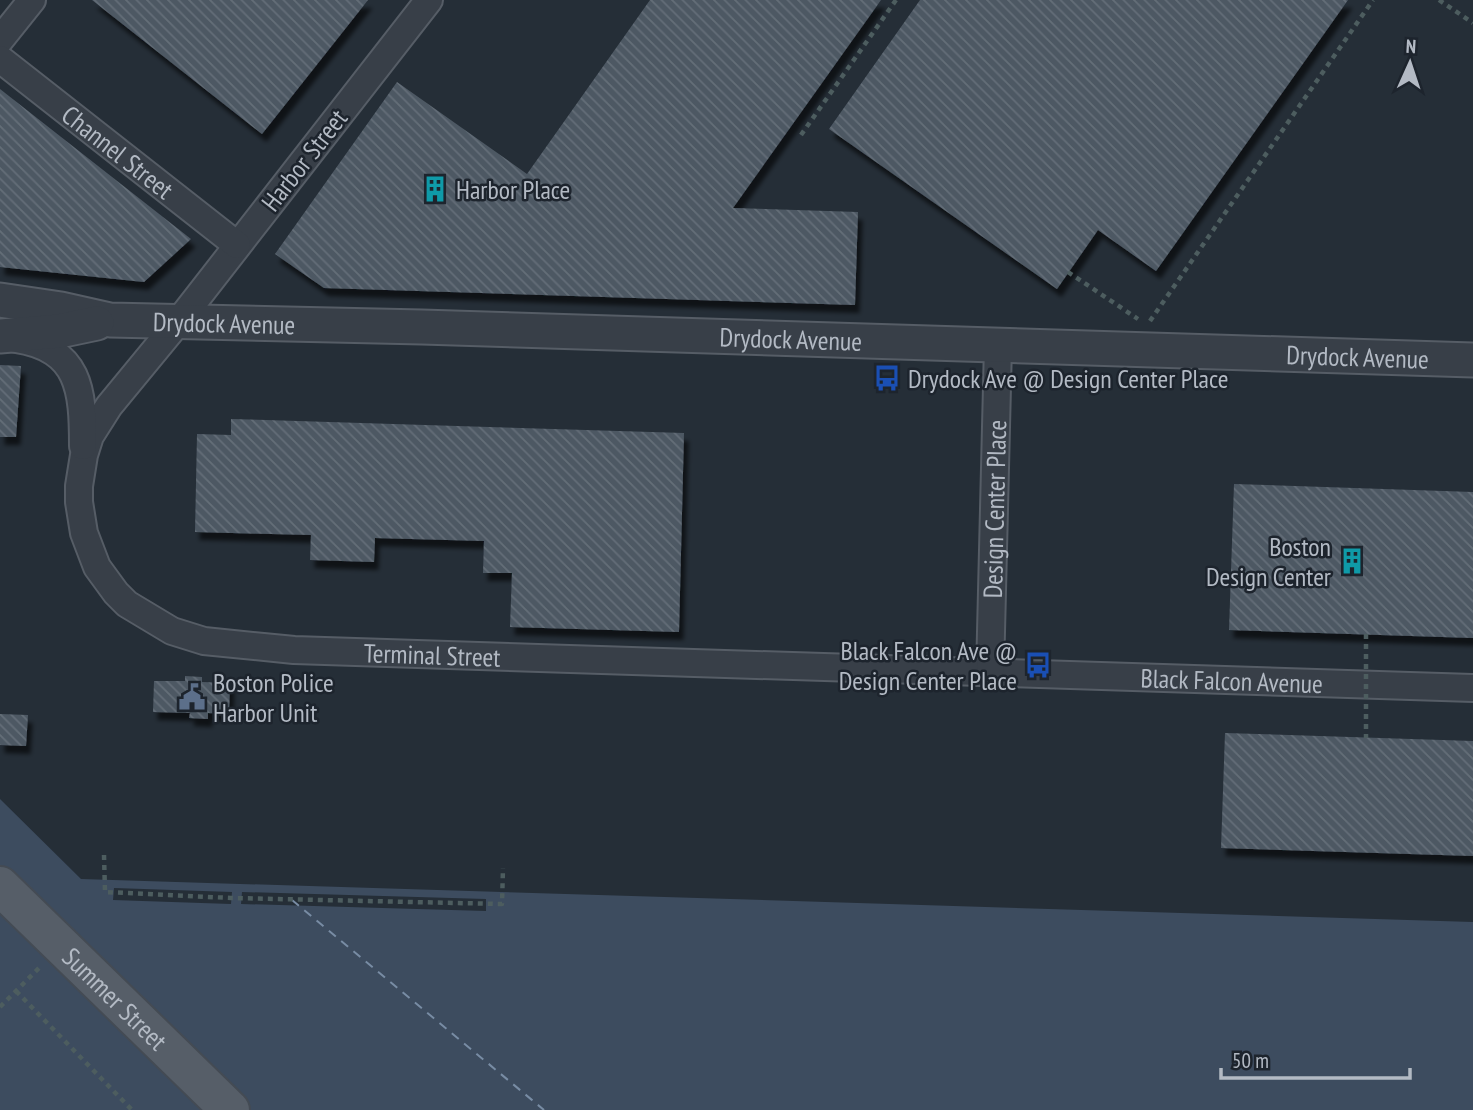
<svg xmlns="http://www.w3.org/2000/svg" width="1473" height="1110" viewBox="0 0 1473 1110" font-family="'PT Sans Narrow',sans-serif">
	<style>
		.water { fill: #3d4c5f }
		.pier { fill: #252e37 }
		.lines { fill: none; stroke-linecap: round; stroke-linejoin: round }
		.ferry { stroke: #788ca4; stroke-width: 2; stroke-dasharray: 9 7; stroke-linecap: butt }
		.building { fill: url(#building-back-hatch); filter: url(#shadow) }
		.minor-casing { stroke: #565d66; stroke-width: 30 }
		.tertiary-casing { stroke: #565d66; stroke-width: 37 }
		.primary-casing { stroke: #444b54; stroke-width: 42 }
		.path { stroke: #4d5d5f; stroke-width: 4.5; stroke-dasharray: 5 5; stroke-linecap: butt }
		.minor { stroke: #383f48; stroke-width: 26 }
		.tertiary { stroke: #383f48; stroke-width: 33 }
		.primary { stroke: #565e68; stroke-width: 38 }
		.path-bridge { stroke: #4d5d5f; stroke-width: 4.5; stroke-dasharray: 5 5; stroke-linecap: butt }
		.labels { text-anchor: middle; dominant-baseline: central; stroke-width: 5; stroke-linejoin: round; paint-order: stroke }
		.street-label { font-size: 26px; fill: #b3bac4; stroke: #1d242d }
		.poi-label { font-size: 26px; fill: #b3bac4; stroke: #1d242d; text-anchor: start }
	</style>
	<defs>
		<pattern id="building-back-hatch" width="6" height="6" patternUnits="userSpaceOnUse" patternTransform="scale(1.75)"><rect width="6" height="6" fill="#4d5863"/><path d="M-1 5l2 2M0 0l6 6M5-1l2 2" fill="none" stroke="#646e78"/></pattern>
		<filter id="shadow"><feDropShadow dx="4.5" dy="8" stdDeviation="2" flood-color="#0009"/></filter>
	</defs>
	<rect width="100%" height="100%" fill="#252e37"/>
	<path class="water" d="M0,799L81,879L1473,922V1110H0Z"/>
	<path class="pier" d="M114,888L232,892L231,904L113,900Z
		M242,892L486,899V911L241,904Z"/>
	<g class="lines">
		<path class="ferry" d="M292,900L544,1110"/>
	</g>
	<path class="building" d="M92,0H368L262,134Z
		M650,0H881L733,208L858,212L855,305L324,288L275,254L397,82L527,174Z
		M920,0H1348L1156,271L1098,230L1057,289L829,129Z
		M0,89L191,239L144,282L0,267Z
		M0,365L21,366L16,437H0Z
		M231,419L684,433L679,632L510,627L512,573H483L484,541L375,538L374,562L310,560L311,535L195,532L197,434L231,435Z
		M1234,484L1473,492V638L1229,630Z
		M185,676L202,677V682L230,683L229,714L208,713V719L189,718L190,713L153,712L154,681H185Z
		M0,714L28,715L26,746L0,745Z
		M1225,733L1473,741V856L1221,848Z"/>
	<g class="lines">
		<g class="minor-casing">
			<g id="minor">
				<path id="s1" d="M429,0L179,321L109,406L90,436L84,455L79,486V502L84,533L97,567L116,593L127,604L172,631L204,641L294,650L1473,688"/>
				<path d="M0,40L32,0"/>
				<path id="s2" d="M0,59L237,245"/>
				<path d="M16,339C80,349 83,390 83,446"/>
				<path id="s3" d="M990,673L998,345"/>
			</g>
		</g>
		<g class="tertiary-casing">
			<g id="tertiary">
				<path id="s4" d="M0,300L61,309L110,320L422,327L1473,360"/>
				<path d="M0,336L59,331L97,323"/>
			</g>
		</g>
		<g class="primary-casing">
			<g id="primary">
				<path id="s5" d="M0,886L230,1110"/>
			</g>
		</g>
		<path class="path" d="M1439,0L1473,23
			M801,135L896,0
			M1068,272L1138,319
			M1150,321L1373,0
			M104,855L105,892L231,898L502,904L503,868
			M16,991L132,1110
			M0,1007L39,968"/>
		<use href="#minor" class="minor"/>
		<use href="#tertiary" class="tertiary"/>
		<use href="#primary" class="primary"/>
		<path class="path-bridge" d="M1366,634V738"/>
	</g>
	<defs>
		<g id="building-bare" transform="scale(2.1)"><path d="M-4-6H4V6H1V3H-1V6H-4ZM-2.5-4.3h1.7v1.8h-1.7ZM.8-4.3h1.7v1.8H.8ZM-2.5-1h1.7V.8h-1.7ZM.8-1h1.7V.8H.8Z" fill="#0f9aa8" stroke="#1d242d" stroke-width="2.5" paint-order="stroke"/></g>
		<g id="bus-bare" transform="scale(2.1)"><path d="M-5-6H5V4H4V6H2V4H-2V6H-4V4H-5ZM-3.5-4V0h7V-4ZM-3.5 1.2v1.5H-2V1.2ZM2 1.2v1.5H3.5V1.2Z" fill="#1a4fb4" stroke="#1d242d" stroke-width="2.5" paint-order="stroke"/></g>
		<g id="civic-bare" transform="scale(2.1)"><path d="M-.6-6.5H3V-4.5H.6V-3L4-1V1h2V6H-6V1h2V-1L-.6-3ZM-1.2 2.5V6h2.4V2.5Z" fill="#5c6f8a" stroke="#1d242d" stroke-width="2.5" paint-order="stroke"/></g>
	</defs>
	<g fill-rule="evenodd">
		<use href="#building-bare" x="435" y="189"/>
		<use href="#bus-bare" x="887" y="378"/>
		<use href="#building-bare" x="1352" y="561"/>
		<use href="#bus-bare" x="1038" y="665"/>
		<use href="#civic-bare" x="192" y="697"/>
	</g>
	<g class="labels">
		<g class="street-label">
			<text stroke="none"><textPath href="#s2" startOffset="150">Channel Street</textPath></text>
			<text transform="translate(304 160) rotate(-52)">Harbor Street</text>
			<text stroke="none"><textPath href="#s4" startOffset="226">Drydock Avenue</textPath></text>
			<text stroke="none"><textPath href="#s4" startOffset="793">Drydock Avenue</textPath></text>
			<text stroke="none"><textPath href="#s4" startOffset="1360">Drydock Avenue</textPath></text>
			<text stroke="none"><textPath href="#s3" startOffset="164">Design Center Place</textPath></text>
			<text stroke="none"><textPath href="#s1" startOffset="1050">Terminal Street</textPath></text>
			<text stroke="none"><textPath href="#s1" startOffset="1850">Black Falcon Avenue</textPath></text>
			<text stroke="none"><textPath href="#s5" startOffset="161">Summer Street</textPath></text>
		</g>
		<g class="poi-label">
			<text x="456" y="189">Harbor Place</text>
			<text x="908" y="378">Drydock Ave @ Design Center Place</text>
			<text x="1331" y="546" text-anchor="end">Boston<tspan x="1331" dy="30">Design Center</tspan></text>
			<text x="1017" y="650" text-anchor="end">Black Falcon Ave @<tspan x="1017" dy="30">Design Center Place</tspan></text>
			<text x="213" y="682">Boston Police<tspan x="213" dy="30">Harbor Unit</tspan></text>
		</g>
	</g>
	<g transform="translate(1410 63) rotate(3)" stroke="#1d242d" stroke-width="5" paint-order="stroke">
	<path d="M0-5L12 26L0 18L-12 26Z" fill="#b3bac4"/>
	<text y="-10" font-size="19" font-weight="bold" text-anchor="middle" fill="#b3bac4">N</text>
	</g>
	<path d="M1221 1068v10h189v-10" fill="none" stroke="#b3bac4" stroke-width="3.5"/>
	<text x="1232" y="1068" font-size="21" fill="#b3bac4" stroke="#1d242d" stroke-width="5" paint-order="stroke">50 m</text>
</svg>
